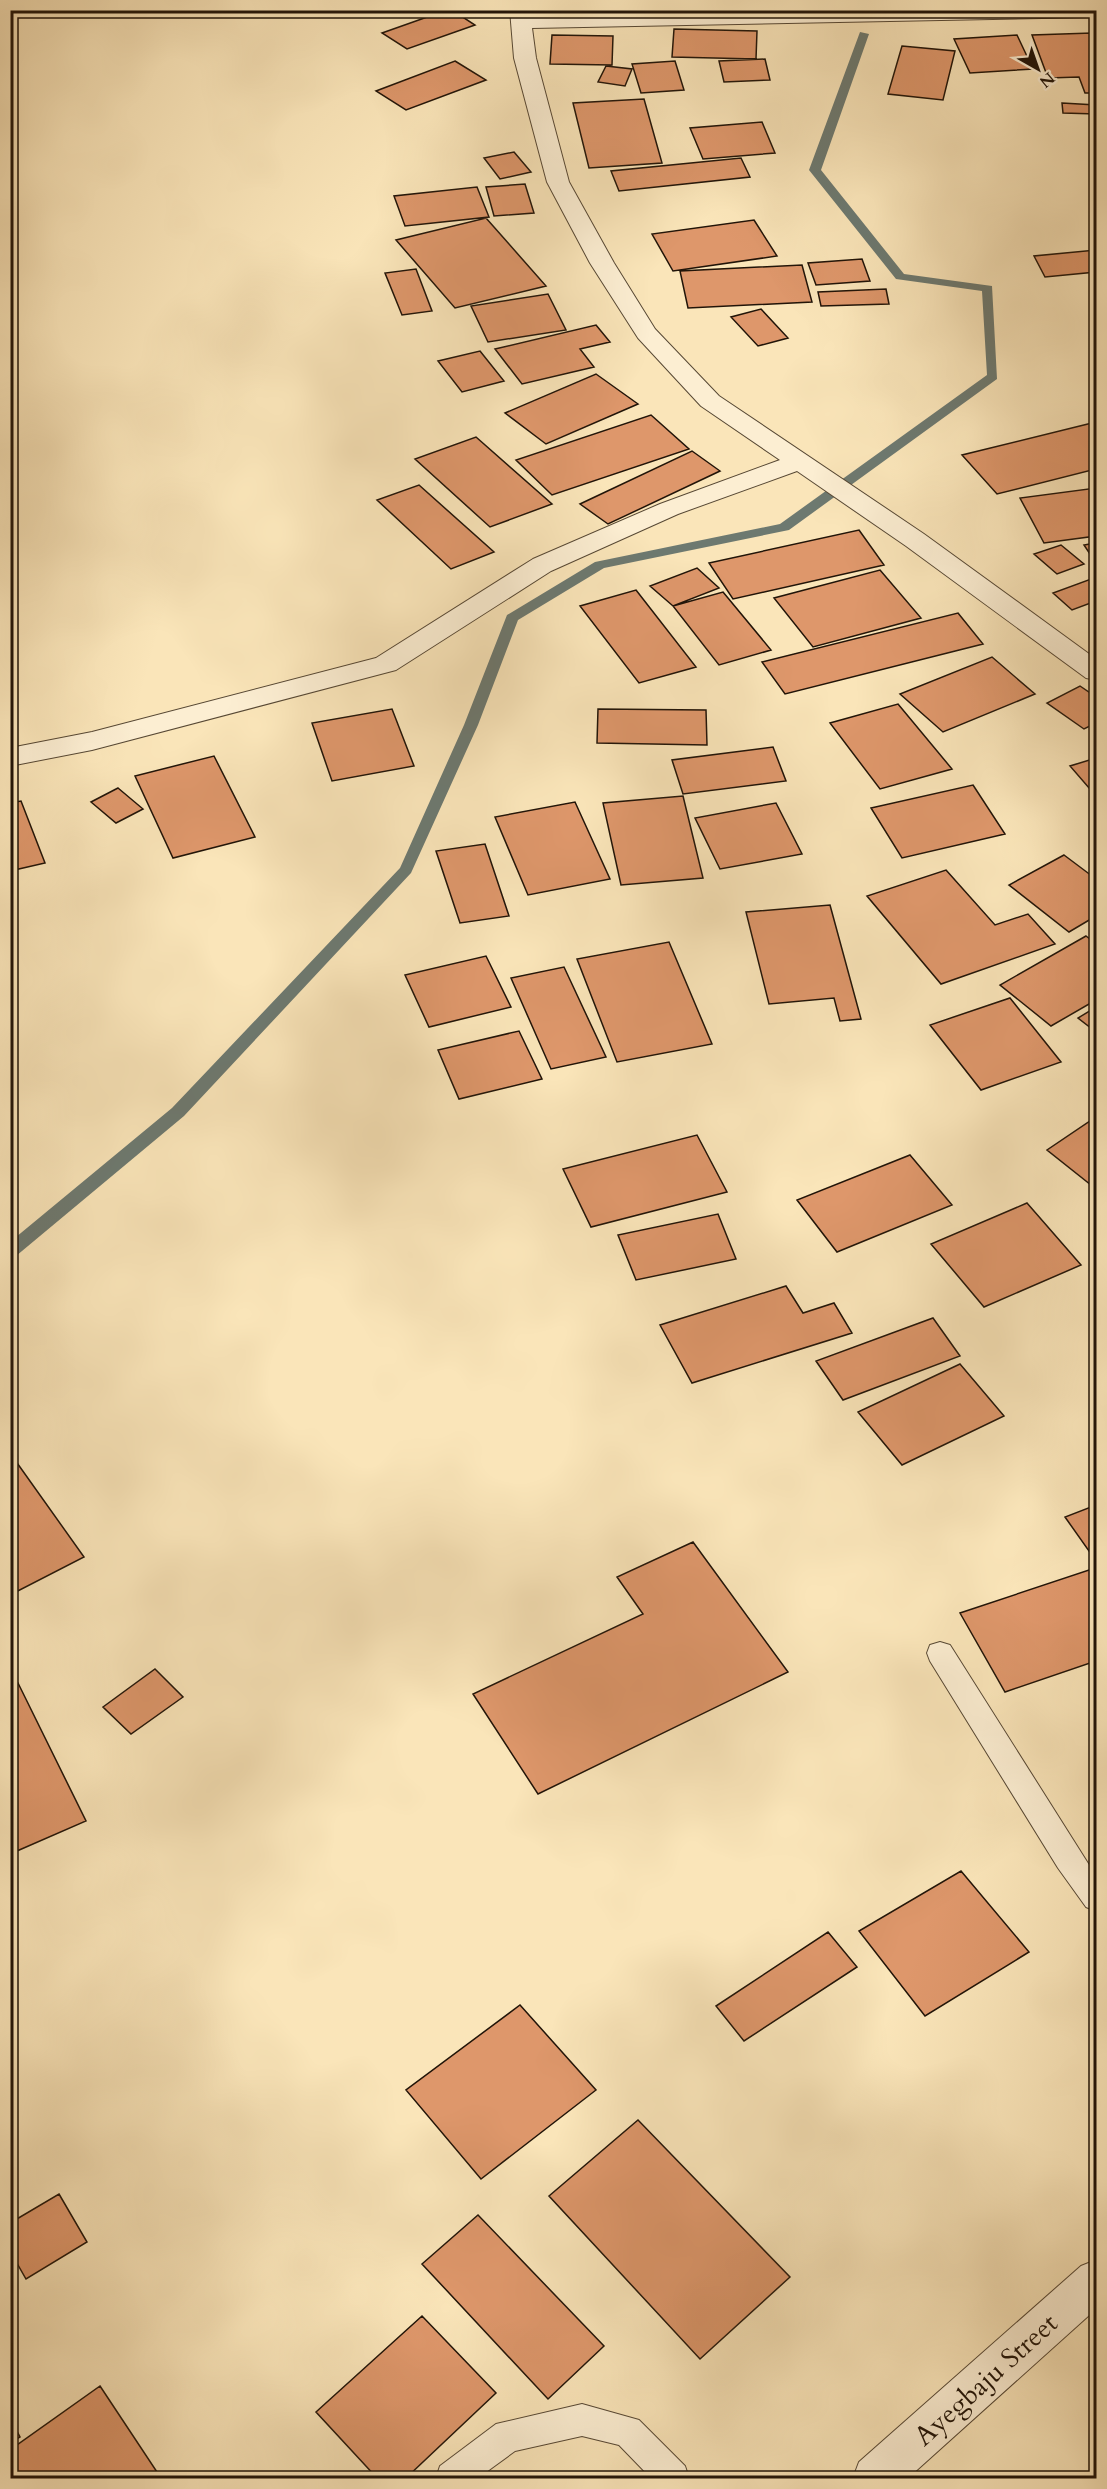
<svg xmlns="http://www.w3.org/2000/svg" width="1107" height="2489" viewBox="0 0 1107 2489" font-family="Cardo,serif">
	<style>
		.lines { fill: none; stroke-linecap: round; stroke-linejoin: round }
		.stream { fill: #6d7970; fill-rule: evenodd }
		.building { fill: #de976b; stroke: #211408; stroke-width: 1.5 }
		.service-casing { stroke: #574834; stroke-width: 2 }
		.minor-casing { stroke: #574834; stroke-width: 2 }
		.service { fill: #fceed2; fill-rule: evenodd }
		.minor { fill: #fceed2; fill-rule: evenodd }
		.labels { text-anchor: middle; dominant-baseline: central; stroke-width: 5; stroke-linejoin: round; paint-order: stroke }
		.near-street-label { font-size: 27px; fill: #211408; stroke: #fceed2 }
	</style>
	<rect width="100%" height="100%" fill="#fae5b9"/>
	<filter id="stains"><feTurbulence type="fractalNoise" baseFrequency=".00333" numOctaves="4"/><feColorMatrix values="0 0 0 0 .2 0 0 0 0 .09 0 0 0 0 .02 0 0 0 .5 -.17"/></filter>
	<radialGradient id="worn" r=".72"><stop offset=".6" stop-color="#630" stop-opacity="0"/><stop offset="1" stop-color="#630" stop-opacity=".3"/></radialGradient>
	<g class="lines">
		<path class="stream" d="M860,32L869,34L821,170L904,274L992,286L997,379L789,530L604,568L518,620L478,725L411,873L184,1116L16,1256L10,1258V1242L172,1108L400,868L464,725L507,615L595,562L780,524L987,375L982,291L896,279L809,170Z"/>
	</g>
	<path class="building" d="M447,10H452L475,25L407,49L382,33Z
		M561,10H643V14H561Z
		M674,29L757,31L756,59L672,57Z
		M1092,33L1096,44V93H1085L1079,77L1048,78L1032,35Z
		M552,35L613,36L612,65L550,64Z
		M1017,35L1033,69L970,73L954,39Z
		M902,46L955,51L943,100L888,94Z
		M765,59L770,80L724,82L719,61Z
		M455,61L486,80L406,110L376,91Z
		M675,61L684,90L641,93L632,64Z
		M606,66L632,69L625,86L598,82Z
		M644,99L662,163L589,168L573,103Z
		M1062,103L1096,105V114L1063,113Z
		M762,122L775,153L703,159L690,128Z
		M514,152L531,172L500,179L484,158Z
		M741,158L750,177L619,191L611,171Z
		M525,184L534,213L494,216L486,187Z
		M477,187L489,217L405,226L394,196Z
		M486,218L546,286L455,308L396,240Z
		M754,220L777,256L673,271L652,234Z
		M1096,250V272L1045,277L1034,256Z
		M862,259L870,281L816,285L808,263Z
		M802,265L812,302L688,308L680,271Z
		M416,269L432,311L402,315L385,273Z
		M886,289L889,304L821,306L818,292Z
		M548,294L566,330L488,342L471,306Z
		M761,309L788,338L758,346L731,317Z
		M596,325L610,342L580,349L594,367L522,384L495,349Z
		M480,351L504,381L462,392L438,361Z
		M596,374L638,404L546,444L505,413Z
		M651,415L689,449L552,495L516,460Z
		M1096,422V469L997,494L962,455Z
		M476,437L552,504L490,527L415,459Z
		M692,451L720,471L608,524L580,504Z
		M419,485L494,552L451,569L377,500Z
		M1096,488V536L1044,543L1020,498Z
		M859,530L884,565L733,599L709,563Z
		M1096,543V563L1084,545Z
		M1061,545L1084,564L1057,574L1034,554Z
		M697,568L719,588L673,606L650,586Z
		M880,570L921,618L813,647L774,598Z
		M1091,579L1096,584V601L1072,610L1053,593Z
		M636,590L696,667L639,683L580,606Z
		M723,592L771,650L719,665L673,606Z
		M958,613L983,644L785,694L762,662Z
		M992,657L1035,694L943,732L900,694Z
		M1080,686L1096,697V723L1084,729L1047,703Z
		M898,704L952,769L880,789L830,723Z
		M392,709L414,766L332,781L312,723Z
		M598,709L706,710L707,745L597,743Z
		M773,747L786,781L683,794L672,760Z
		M214,756L255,837L173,858L135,776Z
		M1096,758V796L1070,766Z
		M973,785L1005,834L902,858L871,808Z
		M118,788L143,809L116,823L91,802Z
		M683,796L703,878L621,885L603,803Z
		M21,801L45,863L10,871V803Z
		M575,802L610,879L528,895L495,817Z
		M776,803L802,854L720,869L695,818Z
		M485,844L509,916L460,923L436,851Z
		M1064,855L1096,879V916L1069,932L1009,885Z
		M946,870L995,925L1028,914L1055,944L941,984L867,896Z
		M830,905L861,1019L840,1021L834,998L769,1004L746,912Z
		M1086,936L1094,942L1096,940V1000L1051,1026L1000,985Z
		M669,942L712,1044L617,1062L577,959Z
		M486,956L511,1007L429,1027L405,975Z
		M564,967L606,1057L551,1069L511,978Z
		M1010,998L1061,1062L981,1090L930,1025Z
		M1096,1007V1032L1078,1018Z
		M519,1031L542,1079L459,1099L438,1050Z
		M1096,1117V1189L1047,1150Z
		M697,1135L727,1192L591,1227L563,1169Z
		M910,1155L952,1205L837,1252L797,1200Z
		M1027,1203L1081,1265L984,1307L931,1244Z
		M718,1214L736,1259L636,1280L618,1235Z
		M786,1286L803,1313L834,1303L852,1333L692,1383L660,1325Z
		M933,1318L960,1356L843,1400L816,1361Z
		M960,1364L1004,1416L902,1465L858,1412Z
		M10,1453L84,1557L10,1595Z
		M1096,1505V1561L1065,1517Z
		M693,1542L788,1672L538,1794L473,1694L643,1614L617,1577Z
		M1095,1568L1096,1661L1005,1692L960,1613Z
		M155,1669L183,1697L131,1734L103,1707Z
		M18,1683L86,1821L10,1854V1687Z
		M961,1871L1029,1952L925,2016L859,1931Z
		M828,1932L857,1967L744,2041L716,2006Z
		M520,2005L596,2090L481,2179L406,2090Z
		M638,2120L790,2277L700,2359L549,2196Z
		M59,2194L87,2242L26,2279L10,2251V2223Z
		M478,2215L604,2346L548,2399L422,2264Z
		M422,2316L496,2393L406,2478H377L316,2412Z
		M100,2386L161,2478H10V2450Z
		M10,2418L20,2437L10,2443Z"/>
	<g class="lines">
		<g class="service-casing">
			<path id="service" d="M940,1642L950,1645L1096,1876V1911L1086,1907L1058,1868L930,1661L927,1653L930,1645Z
				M582,2404L639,2420L685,2466L689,2478H651L619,2445L582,2436L515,2451L478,2478H436L440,2466L496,2424Z"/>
		</g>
		<g class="minor-casing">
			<path id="minor" d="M510,10H530L531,16L795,10H1096V17L532,28L536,58L569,182L614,263L655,329L719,396L924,534L1096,659V680L1086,678L906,546L797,471L678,514L551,571L396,670L92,750L10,766V748L92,732L376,658L533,559L660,504L780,460L701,406L638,338L590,263L547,182L514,58Z
				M1096,2260V2309L908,2478H853L859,2462L1081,2266Z"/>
		</g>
		<use href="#service" class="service"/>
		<use href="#minor" class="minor"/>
	</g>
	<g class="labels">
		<g class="near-street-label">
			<text transform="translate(986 2380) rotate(-42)">Ayegbaju Street</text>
		</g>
	</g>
	<rect width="1107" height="2489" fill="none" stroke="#fae5b9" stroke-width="36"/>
	<rect x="12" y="12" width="1083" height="2465" fill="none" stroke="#211408" stroke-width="3"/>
	<rect x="18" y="18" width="1071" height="2453" fill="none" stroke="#211408" stroke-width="1.5"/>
	<g transform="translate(1038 69) rotate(140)" stroke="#fceed2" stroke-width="4.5" paint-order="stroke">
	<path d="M0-4.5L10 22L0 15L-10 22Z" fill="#211408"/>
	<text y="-9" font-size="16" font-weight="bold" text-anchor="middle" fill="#211408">N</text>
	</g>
	<rect width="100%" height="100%" filter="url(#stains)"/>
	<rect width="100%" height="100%" fill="url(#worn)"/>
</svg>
